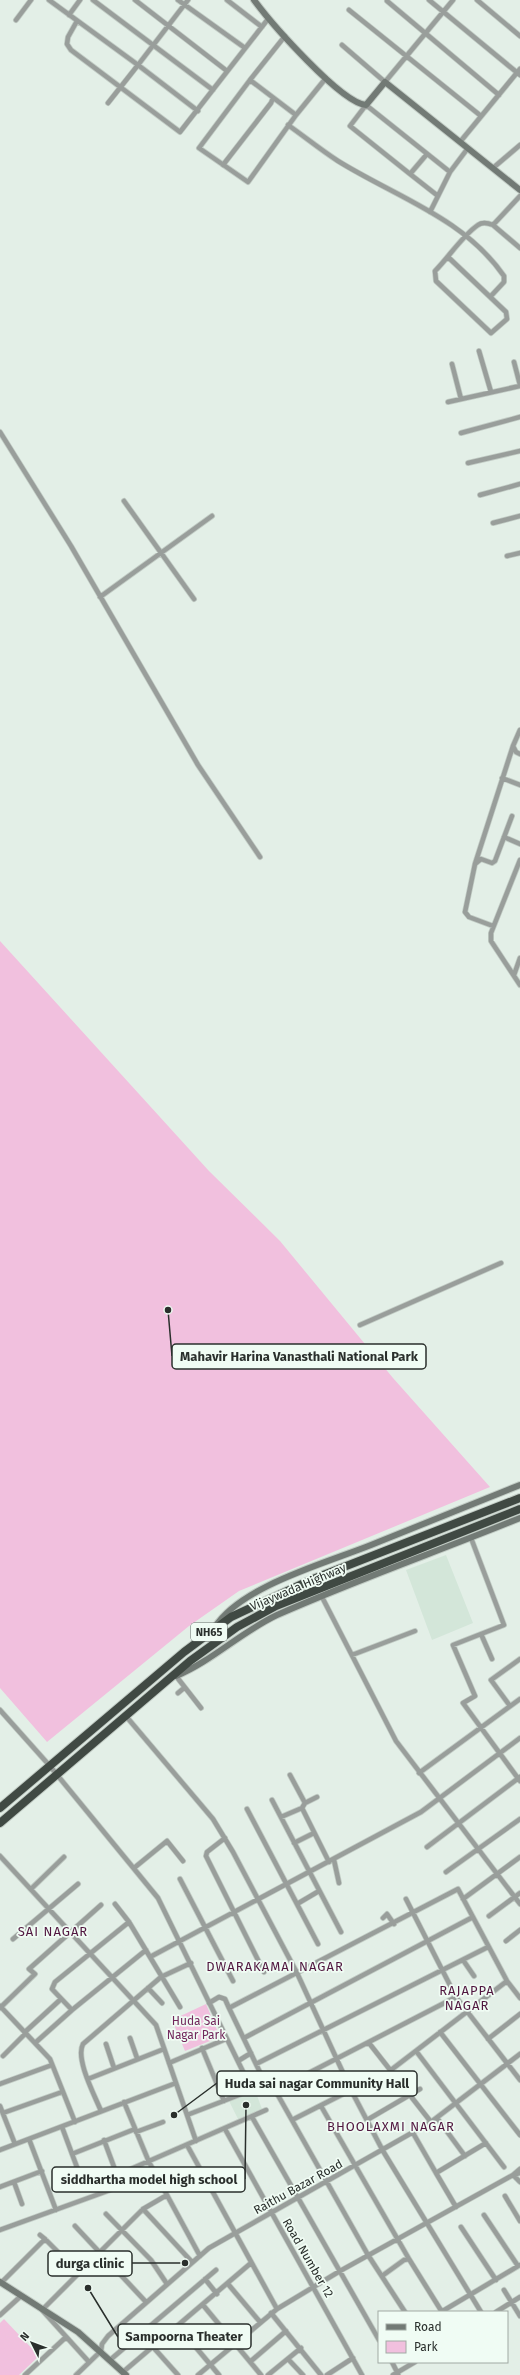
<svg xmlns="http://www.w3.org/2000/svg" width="520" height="2375" viewBox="0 0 520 2375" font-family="'Fira Sans',sans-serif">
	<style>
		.built { fill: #d3e6d9 }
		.green { fill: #f1c0de }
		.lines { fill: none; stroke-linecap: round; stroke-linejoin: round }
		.street-casing { stroke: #c2ccc5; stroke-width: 6 }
		.secondary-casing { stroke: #c2ccc5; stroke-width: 8 }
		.highway-casing { stroke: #c2ccc5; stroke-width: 10 }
		.street { stroke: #999e9b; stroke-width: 4.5 }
		.secondary { stroke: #727a75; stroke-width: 6 }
		.highway { stroke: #404943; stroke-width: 8 }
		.labels { text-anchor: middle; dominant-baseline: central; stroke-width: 3.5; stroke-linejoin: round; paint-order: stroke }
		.shield { fill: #f0fcf4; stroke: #656c68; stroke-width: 1 }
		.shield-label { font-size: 11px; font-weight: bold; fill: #2a2f2c }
		.street-label { font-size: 12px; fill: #2a2f2c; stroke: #f0fcf4 }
		.park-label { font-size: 12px; fill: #72275c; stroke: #f0fcf4 }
		.neighbourhood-label { font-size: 13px; letter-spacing: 1px; fill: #50163f; stroke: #f0fcf4 }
		.leader { fill: none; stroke: #2a2f2c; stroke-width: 1.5 }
		.callout-dot { fill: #2a2f2c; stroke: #f0fcf4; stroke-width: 1.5 }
		.callout { fill: #f0fcf4; stroke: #2a2f2c; stroke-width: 1.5 }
		.callout-label { font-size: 13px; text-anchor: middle; font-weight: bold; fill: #2a2f2c }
	</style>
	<rect width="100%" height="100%" fill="#e3efe7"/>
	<path class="built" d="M446,1555L473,1623L432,1640L406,1570Z
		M255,2090L262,2109L238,2119L229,2101Z"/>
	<path class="green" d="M0,941L209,1171L280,1241L393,1378L490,1487L239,1591L189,1626L47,1742L0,1688Z
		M206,2004L220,2037L185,2051L172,2020Z
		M4,2319L39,2356L19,2375H0V2323Z"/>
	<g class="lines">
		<g class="street-casing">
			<path id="street" d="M49,0L138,65L108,103
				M93,0L213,90
				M135,0L227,71
				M178,0L245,48
				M188,0L138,65L198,111
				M227,0L262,27
				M429,0L520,75
				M477,0L520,36
				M387,1L499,95
				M349,10L481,116
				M69,15L80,0
				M16,20L31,0
				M77,21L68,37L67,44L71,50L180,132L268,19
				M285,36L250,80L296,115L326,78
				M342,45L385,82L453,0
				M250,80L199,148L248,182L296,115
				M288,125C305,137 321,150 338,161C396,197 464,218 504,276V282L491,296
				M460,142L520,69
				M427,154L410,174L350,126L366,105L450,172L468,148
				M223,165L271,103L273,98
				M493,168L520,145
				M410,174L438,196
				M430,212L450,172
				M493,225L520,196
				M448,257L506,312L507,319L491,333L436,281L435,271C448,258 463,235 478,225C482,222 488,223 493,225L520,248
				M479,351L491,392
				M514,362L520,385
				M452,364L461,399
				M448,402L520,386
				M0,432L71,546L198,765L260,857
				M461,433L520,417
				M468,463L520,451
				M480,495L520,484
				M124,501L194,599
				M493,523L520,516
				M507,556L520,553
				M100,597L212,516
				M520,730L513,746L516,752L520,754
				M502,778L520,785
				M504,837L520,844
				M520,860L491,933V941L520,985
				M475,864L513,746
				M493,926L469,917L465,912L475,864L481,859L492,863L495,861L512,816
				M514,975L520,958
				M360,1325L501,1263
				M471,1538L504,1625L481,1634L492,1659
				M322,1597L396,1741L520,1904
				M481,1634L453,1645L475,1696L463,1703L520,1781
				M352,1655L415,1631
				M176,1676L201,1708
				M178,1693L184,1688
				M510,1706L491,1680L520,1659
				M0,1710L49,1765L158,1898L252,2090L187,2115
				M125,1715L213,1819L233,1852L297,1973L351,2090L383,2151L481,2312
				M419,1773L520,1699
				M290,1775L305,1803L302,1808
				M272,1800L341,1932
				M305,1803L317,1797
				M247,1809L318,1944
				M281,1817L302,1808L329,1862
				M225,1838L207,1852L206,1856L264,1972
				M294,1843L314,1833
				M427,1847L520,1777
				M0,1856L156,2025L196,2141
				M334,1860L339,1883
				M134,1868L167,1841L183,1861
				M446,1872L520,1819
				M180,1879L233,1981
				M31,1889L64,1857
				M406,1899L456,1997L520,2080
				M463,1899L520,1857
				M115,1904L129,1922L180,2007
				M297,1904L319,1891
				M489,1916L520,1893
				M383,1918L387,1914L394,1924
				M13,1939L78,1884
				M506,1941L520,1930
				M150,1957L421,1812L520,1738
				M463,1960L474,1976
				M148,1988L162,2003
				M456,1997L270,2093L229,2008L458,1889L507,1981L520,1998
				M209,2003L219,1997L225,1999L229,2008
				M0,2006L50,2059L75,2122
				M0,2008L35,1974L29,1969L101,1905
				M72,2010L52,1989L55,1982L129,1922
				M25,2032L61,1999
				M440,2032L520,2135
				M130,2038L137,2058
				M244,2038L473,1917
				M488,2039L520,2014
				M35,2043L72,2010L146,1950
				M369,2043L431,2122
				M106,2044L114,2068
				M202,2048L224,2101
				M416,2051L504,2167
				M3,2056L26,2033
				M238,2061L251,2053
				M169,2063L226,2039
				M256,2064L488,1947
				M391,2070L507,1981
				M88,2079L164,2049
				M0,2084L52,2065
				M275,2090L368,2255L405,2312
				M124,2102L149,2162L200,2256
				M0,2106L15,2144
				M321,2106L409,2259
				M101,2111C95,2096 75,2059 83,2044L161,1977L191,1963
				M3,2113L62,2092
				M252,2117L379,2340
				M437,2118L465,2156
				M292,2120L351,2090
				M367,2120L420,2089
				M62,2127L81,2178
				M225,2129L362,2375
				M136,2132L163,2122
				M413,2133L436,2173L486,2143
				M29,2139L56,2210
				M104,2140L117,2175L266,2110
				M187,2145L277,2309
				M0,2150L176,2083
				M72,2154L135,2129
				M520,2169L513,2175L520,2182
				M436,2173L456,2207
				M14,2182L22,2204
				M0,2187L42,2171
				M505,2196L520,2221
				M143,2209L192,2262
				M106,2214L151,2260L167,2284
				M484,2215L518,2266
				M75,2226L146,2302
				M461,2227L496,2280
				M0,2230L113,2189
				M40,2235L45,2239
				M382,2276L404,2260L409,2259L442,2312
				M205,2279L217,2294
				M1,2283L45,2239L79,2273
				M228,2284L260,2322
				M504,2290L520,2316
				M203,2305L261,2375
				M441,2312L520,2265
				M496,2312L520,2297
				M271,2313L321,2375
				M0,2315L21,2296
				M178,2326L219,2375
				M153,2347L178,2375
				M288,2359L303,2375
				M110,2360L216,2270
				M251,2361L286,2331
				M89,2362L42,2310L143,2209L167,2195
				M392,2362L398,2374
				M123,2372L251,2263
				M25,2375L65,2338
				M76,2375L101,2351L102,2344L108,2336L209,2248L431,2122L520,2054
				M198,2375L277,2309L340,2271L513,2175L520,2173
				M268,2375L301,2348
				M327,2375L353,2358
				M393,2375L415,2362"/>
		</g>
		<g class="secondary-casing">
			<path id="secondary" d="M254,0C271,23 341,103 366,105L385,82L520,190
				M215,1627C241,1586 326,1563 371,1545C421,1525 470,1505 520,1485
				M176,1676C212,1661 241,1632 277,1615C356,1580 439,1551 520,1518
				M0,2282L78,2332L126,2375"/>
		</g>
		<g class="highway-casing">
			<path id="highway" d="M0,1808L184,1652L231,1617L313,1579L520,1498
				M0,1823L190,1661L237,1627L276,1606L520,1509"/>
		</g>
		<use href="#street" class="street"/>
		<use href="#secondary" class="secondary"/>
		<use href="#highway" class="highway"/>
	</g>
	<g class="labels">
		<rect class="shield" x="191" y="1623" width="36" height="18" rx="3"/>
		<g class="shield-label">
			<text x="209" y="1632">NH65</text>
		</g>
		<g class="street-label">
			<text transform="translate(298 1587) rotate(-23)">Vijaywada Highway</text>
			<text transform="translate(298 2187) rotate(-29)">Raithu Bazar Road</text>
			<text transform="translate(308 2258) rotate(60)">Road Number 12</text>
		</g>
		<g class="park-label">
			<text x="196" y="2021">Huda Sai<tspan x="196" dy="14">Nagar Park</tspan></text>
		</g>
		<g class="neighbourhood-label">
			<text x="53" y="1931">SAI NAGAR</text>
			<text x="275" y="1966">DWARAKAMAI NAGAR</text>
			<text x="467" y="1990">RAJAPPA<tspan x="467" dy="15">NAGAR</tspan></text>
			<text x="391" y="2126">BHOOLAXMI NAGAR</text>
		</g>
	</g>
	<path class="leader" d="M168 1310L172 1356M174 2115L217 2083M246 2105L245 2179M185 2263L132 2263M88 2288L118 2337"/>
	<g class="callout-dot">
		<circle cx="168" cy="1310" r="4"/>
		<circle cx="174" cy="2115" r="4"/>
		<circle cx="246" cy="2105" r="4"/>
		<circle cx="185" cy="2263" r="4"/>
		<circle cx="88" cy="2288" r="4"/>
	</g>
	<g class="callout">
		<rect x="172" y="1344" width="254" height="25" rx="4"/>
		<rect x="217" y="2071" width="200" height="25" rx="4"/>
		<rect x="52" y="2167" width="193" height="25" rx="4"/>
		<rect x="48" y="2251" width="84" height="25" rx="4"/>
		<rect x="118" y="2324" width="133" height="25" rx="4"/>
	</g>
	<g class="callout-label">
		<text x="299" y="1361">Mahavir Harina Vanasthali National Park</text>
		<text x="317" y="2088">Huda sai nagar Community Hall</text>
		<text x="149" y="2184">siddhartha model high school</text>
		<text x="90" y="2268">durga clinic</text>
		<text x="184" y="2341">Sampoorna Theater</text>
	</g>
	<rect x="378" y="2311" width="130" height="52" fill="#f0fcf4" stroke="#a1aaa4"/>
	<rect x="386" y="2324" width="20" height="6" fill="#727a75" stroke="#a1aaa4"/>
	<text x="414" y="2331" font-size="12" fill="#2a2f2c">Road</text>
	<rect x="386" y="2341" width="20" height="12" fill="#f1c0de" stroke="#a1aaa4"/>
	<text x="414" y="2351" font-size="12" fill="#2a2f2c">Park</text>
	<g transform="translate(32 2343) rotate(312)" stroke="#f0fcf4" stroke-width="3" paint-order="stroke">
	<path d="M0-3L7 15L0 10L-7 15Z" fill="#2a2f2c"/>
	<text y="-6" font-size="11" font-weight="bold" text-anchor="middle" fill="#2a2f2c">N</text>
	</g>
</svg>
